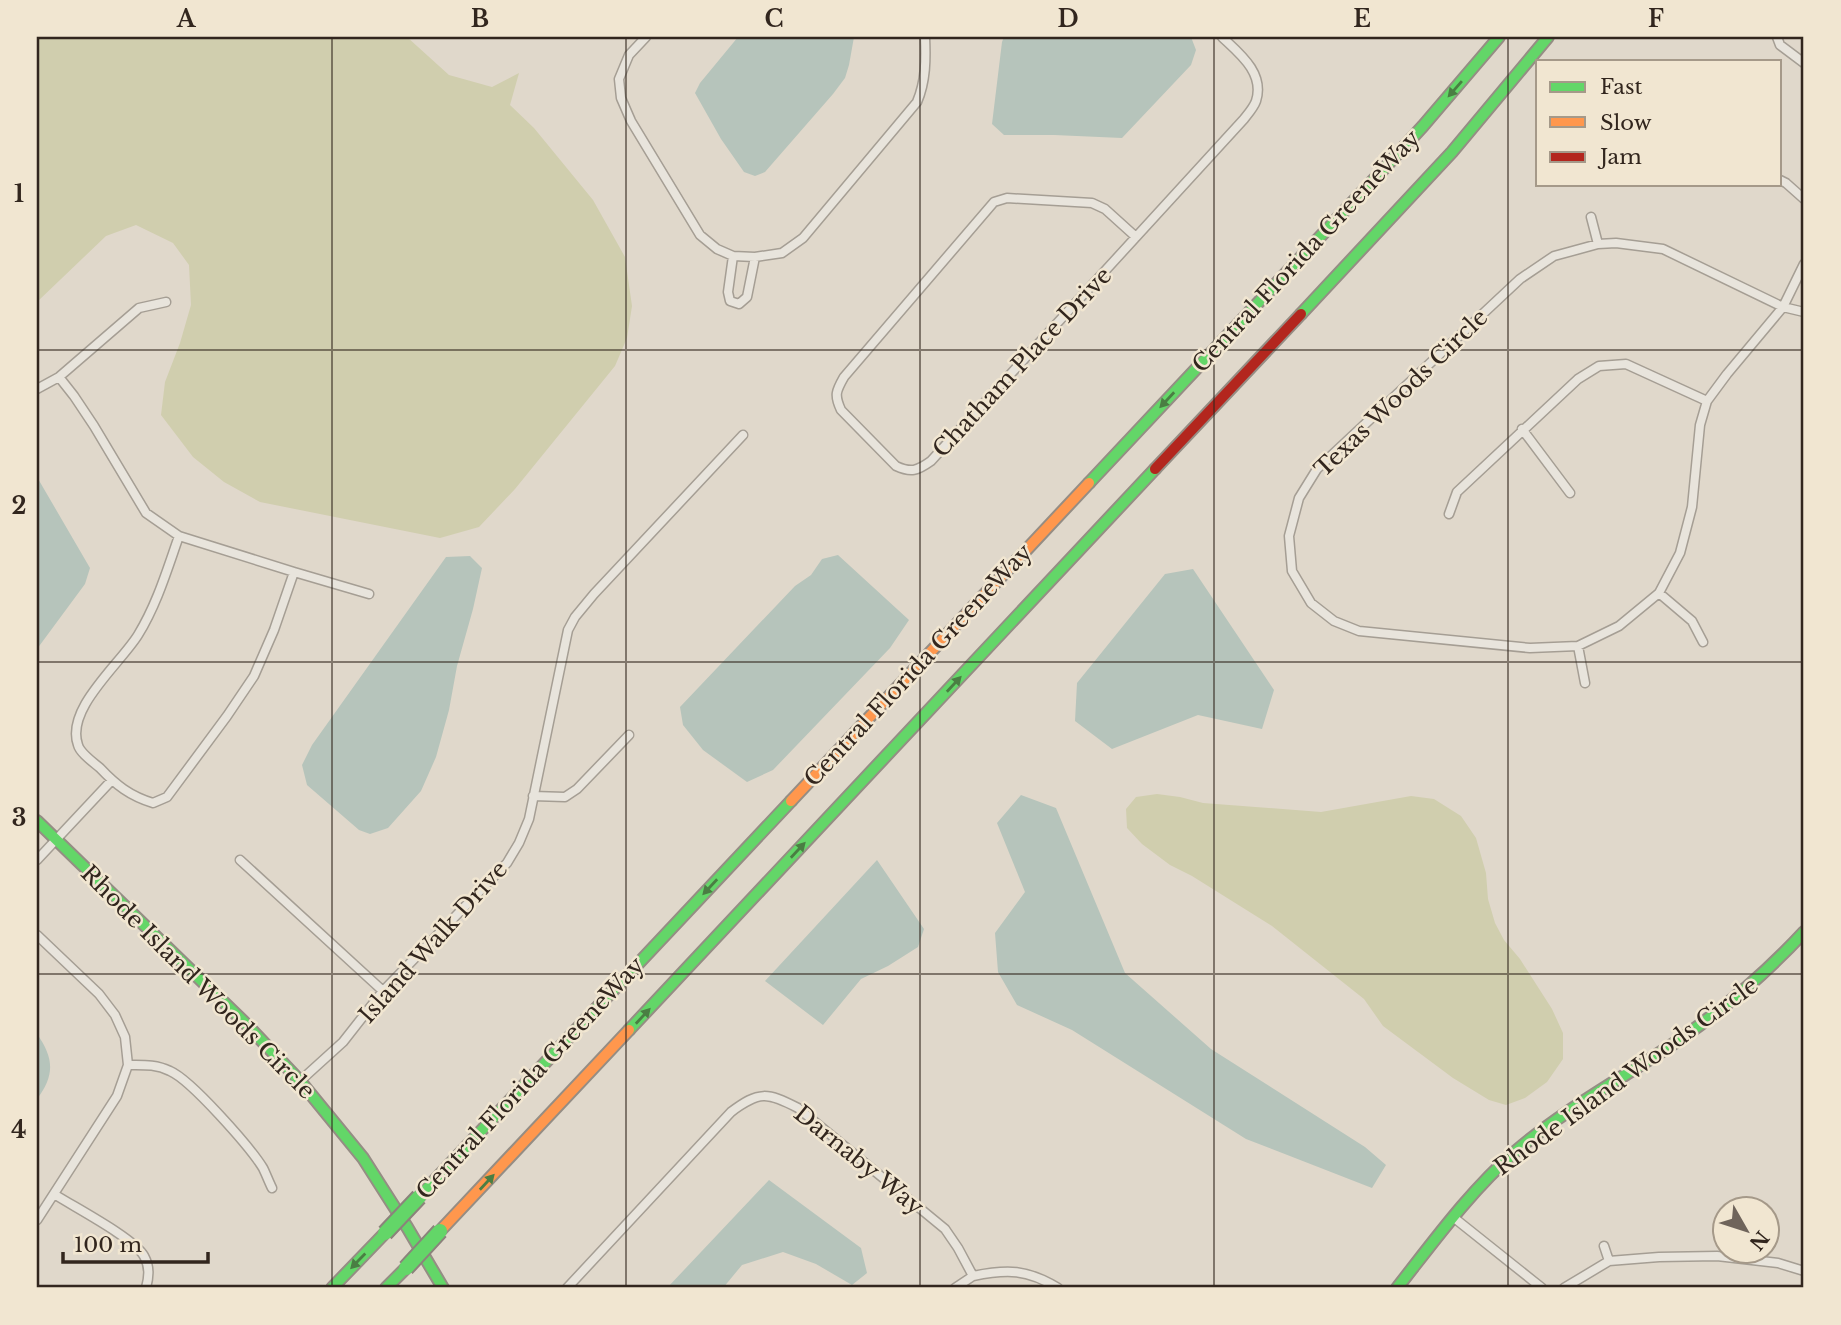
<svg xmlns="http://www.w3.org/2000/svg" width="1841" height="1325" viewBox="0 0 1841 1325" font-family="'Libre Baskerville',serif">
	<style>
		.green { fill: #d0ceae }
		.water { fill: #b6c4bb }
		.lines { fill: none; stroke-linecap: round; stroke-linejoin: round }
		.street-casing { stroke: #a59e94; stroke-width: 11 }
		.fast-casing { stroke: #958d84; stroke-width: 14 }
		.slow-casing { stroke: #958d84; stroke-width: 14 }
		.jam-casing { stroke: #958d84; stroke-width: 14 }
		.street { stroke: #e8e4dc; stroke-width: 8 }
		.fast { stroke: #63d668; stroke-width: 10 }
		.slow { stroke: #ff974d; stroke-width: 10 }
		.jam { stroke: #b3261e; stroke-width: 10 }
		.fast-bridge-casing { stroke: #8b837b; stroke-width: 18; stroke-linecap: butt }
		.fast-bridge { stroke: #63d668; stroke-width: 14 }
		.oneway { fill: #4a7e43 }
		.grid { fill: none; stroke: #32261e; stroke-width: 2; stroke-opacity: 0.55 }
		.labels { text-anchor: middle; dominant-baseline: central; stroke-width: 5; stroke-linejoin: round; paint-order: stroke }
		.street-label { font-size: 23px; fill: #32261e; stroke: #f1e6d1 }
		.neatline { fill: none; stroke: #32261e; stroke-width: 2.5 }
		.grid-label { font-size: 23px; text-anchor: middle; font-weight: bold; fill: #32261e }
	</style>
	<rect width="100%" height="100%" fill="#e0d8cb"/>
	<path class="green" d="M37,37H407L449,75L492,87L519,73L510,105L534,128L593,200L625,257L632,306L627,338L615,366L515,489L479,527L440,538L260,502L224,482L193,457L161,415L165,382L180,343L191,305L189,265L173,243L136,225L106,236L37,302Z
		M1157,794L1180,797L1203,803L1321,812L1411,796L1434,799L1461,816L1476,838L1486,873L1488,899L1495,923L1504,940L1520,959L1552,1009L1563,1033V1059L1547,1082L1525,1098L1506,1105L1489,1100L1453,1078L1383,1026L1364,999L1272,926L1192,876L1170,865L1142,844L1127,828L1126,809L1136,797Z"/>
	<path class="water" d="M738,37H854L849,65L845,78L833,94L765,172L755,176L744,172L721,139L695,93L700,83Z
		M1004,37H1191L1196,50L1191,65L1122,138L1054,135H1004L992,124L1002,42Z
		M37,477L90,568L85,584L37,649Z
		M838,555L909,620L890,648L773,770L747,782L703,750L683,725L680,707L795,586L811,575L822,559Z
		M470,556L482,568L473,609L457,666L449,710L436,757L421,791L388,828L370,834L359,830L307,785L302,765L312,745L446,557Z
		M1193,569L1274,690L1262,729L1198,715L1112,749L1075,721L1077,683L1165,574Z
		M1021,795L1056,808L1125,973L1211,1049L1365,1147L1386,1165L1372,1188L1246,1139L1072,1030L1017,1005L998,972L995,933L1025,892L997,823Z
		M877,860L924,929L918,947L888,966L861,979L823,1025L765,981Z
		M37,1034C54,1058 55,1075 37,1099Z
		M769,1180L861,1248L867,1273L852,1285L816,1264L783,1252L742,1265L723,1288H667Z"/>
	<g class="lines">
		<g class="street-casing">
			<path id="street" d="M646,37L629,55L619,79L621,98L631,121L700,235L717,249L733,256L755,257L782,253L803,238L917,102C926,81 926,59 925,37
				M1777,37L1780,45L1804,63
				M1780,180L1786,183L1804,199
				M1591,217L1598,244
				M1136,237L1105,209L1092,203L1007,198L994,202L844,377C836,391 834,395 841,410L896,466C911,473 917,471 931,461L1244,119C1248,114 1254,107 1256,101C1265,73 1239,53 1222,37
				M733,256L728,292L730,301L739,304L747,297L755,257
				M1804,264L1783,307L1727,374L1707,401L1700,425L1692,507L1680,553L1659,593L1619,626L1578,646L1530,648L1359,631L1334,621L1311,603L1292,571L1289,536L1299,498L1317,469L1520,279L1554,256L1598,244L1616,243L1663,249L1783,307L1804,312
				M59,377L74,396L94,426L146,513L179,536L294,572L369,594
				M37,389L59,377L139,308L166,302
				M1522,429L1570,493
				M1449,514L1457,492L1578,379L1599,366L1626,364L1707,401
				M179,536C167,570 157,604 138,635C120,664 65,709 78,745C80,753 93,762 100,768C116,785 130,796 153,803L167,797L227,716L254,676L274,630L294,572
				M1659,593L1692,621L1703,642
				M1578,646L1585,683
				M533,796L565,797L577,789L629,735
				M37,860L112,780
				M240,860L383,991
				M37,935L99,994L115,1015L125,1037L128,1065L117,1096L37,1220
				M128,1065C143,1065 156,1064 170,1071C191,1080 250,1147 263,1168C266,1174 269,1182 272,1188
				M300,1081L343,1042L383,991L507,863L519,843L529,819L568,630L575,617L594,594L743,435
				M54,1194C74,1207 134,1238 144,1256C150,1267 149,1277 146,1288
				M1453,1217L1542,1288
				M1604,1246L1609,1261
				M973,1276C1007,1269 1027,1269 1058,1288
				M567,1288L731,1112C759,1091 767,1092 798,1108L945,1229L958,1248L973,1276L955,1288
				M1564,1288L1609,1261L1659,1257L1717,1256L1778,1263L1804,1271"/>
		</g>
		<g class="fast-casing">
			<path id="fast" d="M1301,314L1452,152L1548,37
				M1089,483L1380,173L1423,126L1499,37
				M37,821L244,1022L300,1081L363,1158L407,1227L443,1288
				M629,1030L1155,469
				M419,1197L791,801
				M332,1288L385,1233
				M386,1288L406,1268
				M1397,1288C1434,1241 1470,1191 1516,1151C1566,1108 1625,1077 1679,1040C1725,1008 1766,973 1804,932"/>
		</g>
		<g class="slow-casing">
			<path id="slow" d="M791,801L1089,483
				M440,1231L629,1030"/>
		</g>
		<g class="jam-casing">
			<path id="jam" d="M1155,469L1301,314"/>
		</g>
		<use href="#street" class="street"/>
		<use href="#fast" class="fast"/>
		<use href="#slow" class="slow"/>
		<use href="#jam" class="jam"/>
		<g class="fast-bridge-casing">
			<path id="fast-bridge" d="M385,1233L419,1197
				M406,1268L440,1231"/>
		</g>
		<use href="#fast-bridge" class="fast-bridge"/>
	</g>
	<defs><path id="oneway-solid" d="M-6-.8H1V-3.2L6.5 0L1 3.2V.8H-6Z" transform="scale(1.75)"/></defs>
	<g class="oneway">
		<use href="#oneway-solid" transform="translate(1455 89) rotate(131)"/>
		<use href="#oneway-solid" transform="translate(1167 400) rotate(133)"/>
		<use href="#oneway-solid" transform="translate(954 684) rotate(-47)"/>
		<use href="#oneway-solid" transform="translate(798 850) rotate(-47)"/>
		<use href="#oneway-solid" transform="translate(710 887) rotate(133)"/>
		<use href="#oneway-solid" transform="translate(643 1016) rotate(-47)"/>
		<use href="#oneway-solid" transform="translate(487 1182) rotate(-47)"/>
		<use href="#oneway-solid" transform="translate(358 1261) rotate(134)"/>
	</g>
	<path class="grid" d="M332,37V1288M626,37V1288M920,37V1288M1214,37V1288M1508,37V1288M37,350H1804M37,662H1804M37,974H1804"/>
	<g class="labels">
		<g class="street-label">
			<text transform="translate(1306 251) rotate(-47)">Central Florida GreeneWay</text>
			<text transform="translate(1022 362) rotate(-47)">Chatham Place Drive</text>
			<text transform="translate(1401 393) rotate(-44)">Texas Woods Circle</text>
			<text transform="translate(918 665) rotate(-47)">Central Florida GreeneWay</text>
			<text transform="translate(433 942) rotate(-48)">Island Walk Drive</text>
			<text transform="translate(198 982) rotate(45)">Rhode Island Woods Circle</text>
			<text transform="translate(1626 1076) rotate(-36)">Rhode Island Woods Circle</text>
			<text transform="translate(530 1078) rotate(-47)">Central Florida GreeneWay</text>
			<text transform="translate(859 1160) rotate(39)">Darnaby Way</text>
		</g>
	</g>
	<rect width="1841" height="1325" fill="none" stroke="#f1e6d1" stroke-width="77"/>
	<rect x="1536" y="60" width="245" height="126" fill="#f1e6d1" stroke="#a59989" stroke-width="2"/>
	<rect x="1550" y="82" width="35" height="10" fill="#63d668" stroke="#a59989" stroke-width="2"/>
	<text x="1600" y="94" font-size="21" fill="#32261e">Fast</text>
	<rect x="1550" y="117" width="35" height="10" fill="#ff974d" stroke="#a59989" stroke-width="2"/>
	<text x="1600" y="130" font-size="21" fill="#32261e">Slow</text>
	<rect x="1550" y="152" width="35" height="10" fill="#b3261e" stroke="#a59989" stroke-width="2"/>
	<text x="1600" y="164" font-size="21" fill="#32261e">Jam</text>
	<g transform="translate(1746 1230) rotate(129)"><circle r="33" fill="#f1e6d1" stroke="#a59989" stroke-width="2"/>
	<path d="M0-5L12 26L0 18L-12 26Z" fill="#6f645b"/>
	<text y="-10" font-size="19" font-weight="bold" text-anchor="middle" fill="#32261e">N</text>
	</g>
	<path d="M63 1252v10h145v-10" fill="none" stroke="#32261e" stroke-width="3.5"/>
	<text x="74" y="1252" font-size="21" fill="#32261e" stroke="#f1e6d1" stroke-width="5" paint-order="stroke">100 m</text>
	<rect x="38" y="38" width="1764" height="1248" class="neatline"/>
	<g class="grid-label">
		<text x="186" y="27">A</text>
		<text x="480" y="27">B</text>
		<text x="774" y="27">C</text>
		<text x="1068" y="27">D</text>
		<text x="1362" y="27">E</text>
		<text x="1656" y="27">F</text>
		<text x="19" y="202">1</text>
		<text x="19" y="514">2</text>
		<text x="19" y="826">3</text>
		<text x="19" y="1138">4</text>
	</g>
</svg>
